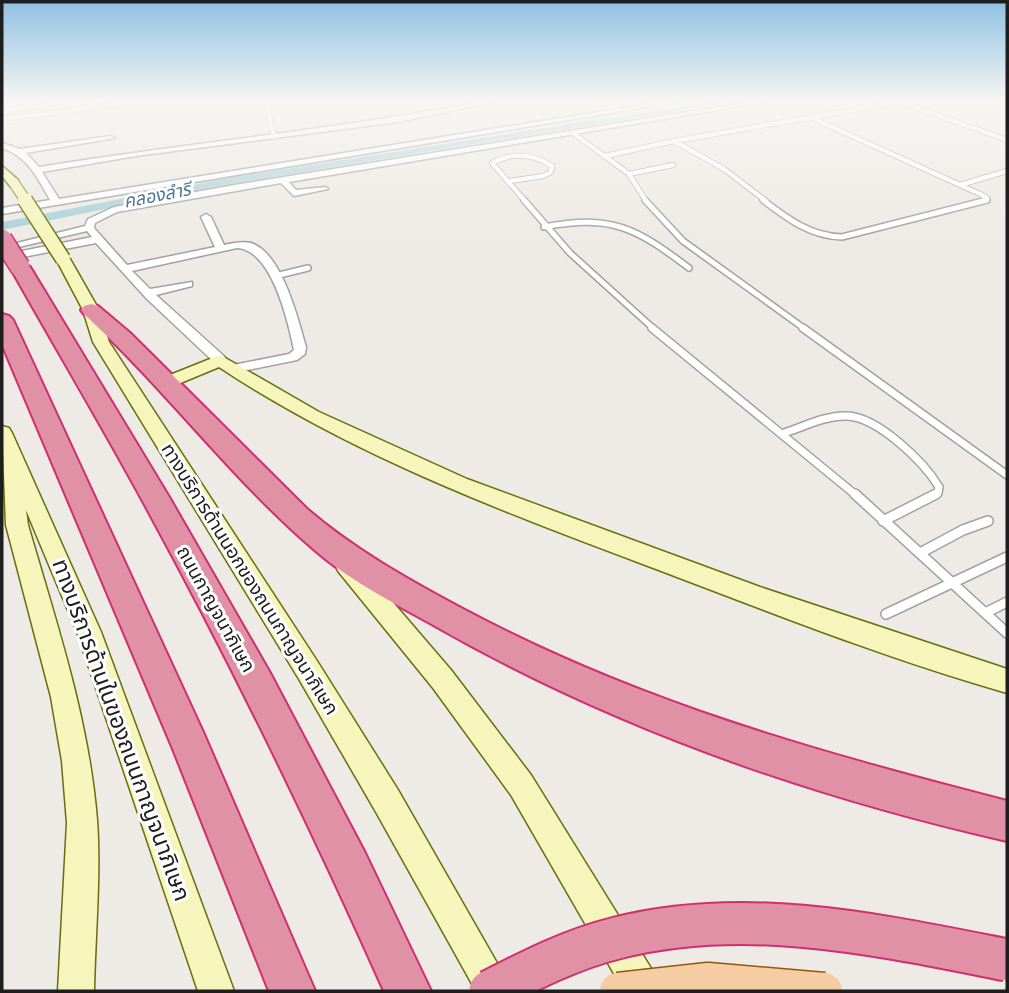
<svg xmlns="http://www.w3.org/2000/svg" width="1009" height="993" viewBox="0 0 1009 993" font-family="'Roboto Condensed','Noto Sans Thai',sans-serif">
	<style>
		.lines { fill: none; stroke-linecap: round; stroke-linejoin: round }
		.canal { fill: #a8d1d9; fill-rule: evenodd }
		.lane-far3-casing { stroke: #a2a2a2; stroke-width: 6 }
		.lane-far2-casing { stroke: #a2a2a2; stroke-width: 8 }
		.lane-far1-casing { stroke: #a2a2a2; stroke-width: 10 }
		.lane-casing { stroke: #a2a2a2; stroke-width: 12 }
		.street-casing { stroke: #a2a2a2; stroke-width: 3 }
		.secondary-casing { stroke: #6a6e0c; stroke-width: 3 }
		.highway-casing { stroke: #cf2f70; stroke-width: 4 }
		.lane-far3 { stroke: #fff; stroke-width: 4.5 }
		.lane-far2 { stroke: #fff; stroke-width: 5 }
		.lane-far1 { stroke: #fff; stroke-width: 7 }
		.lane { stroke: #fff; stroke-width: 9 }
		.street { fill: #fff; fill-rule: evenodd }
		.secondary { fill: #f5f5bc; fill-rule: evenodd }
		.highway { fill: #e191a5; fill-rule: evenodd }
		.secondary-bridge-far1-casing { stroke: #6a6e0c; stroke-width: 12; stroke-linecap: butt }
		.secondary-bridge-casing { stroke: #6a6e0c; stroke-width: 17; stroke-linecap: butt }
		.primary-bridge-casing { stroke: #8e5a0a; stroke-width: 39; stroke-linecap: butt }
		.highway-bridge-far1-casing { stroke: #cf2f70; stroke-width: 22; stroke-linecap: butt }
		.highway-bridge-casing { stroke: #cf2f70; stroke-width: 45; stroke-linecap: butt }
		.secondary-bridge-far1 { stroke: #f5f5bc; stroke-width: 10 }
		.secondary-bridge { stroke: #f5f5bc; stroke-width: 14 }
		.primary-bridge { stroke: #f6cca2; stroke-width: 36 }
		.highway-bridge-far1 { stroke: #e191a5; stroke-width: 19 }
		.highway-bridge { stroke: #e191a5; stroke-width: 41 }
		.labels { text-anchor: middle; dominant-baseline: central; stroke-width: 6; stroke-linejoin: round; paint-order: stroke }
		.far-water-label { font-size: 18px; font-style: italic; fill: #4b7798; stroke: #fff }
		.street-label { font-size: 19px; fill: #1e1e1e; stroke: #fff }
		.near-street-label { font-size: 23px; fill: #1e1e1e; stroke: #fff }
	</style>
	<rect width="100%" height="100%" fill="#eeeae5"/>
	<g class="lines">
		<path class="canal" d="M709,102H731L223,185L2,230V222L223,179Z"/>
		<g class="lane-far3-casing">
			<path id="lane-far3" d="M266,102L274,137
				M603,102L618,111
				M2,111L45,106
				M810,117L980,194L987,198L985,201
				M2,119L138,102
				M573,133L629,174L646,201
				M674,141L900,102L1007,140
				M605,156L674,141L724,169L766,201
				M629,174L673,165
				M510,181L543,176L551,172L552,166C533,154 512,152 492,163L525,201
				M960,185L1007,171"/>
		</g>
		<g class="lane-far2-casing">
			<path id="lane-far2" d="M524,200L570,253L654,329
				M645,200L683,241L805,329
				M763,200C788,219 810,236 842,237L987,200
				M544,227C612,214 636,228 689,268
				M275,276L308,268"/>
		</g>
		<g class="lane-far1-casing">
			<path id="lane-far1" d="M652,328L857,496
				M803,328L1007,475
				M784,433C803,427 826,415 847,416C878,417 924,462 939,487L938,493L933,496"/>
		</g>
		<g class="lane-casing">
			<path id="lane" d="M855,494L1007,633
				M883,521L936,494
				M920,553L963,530L988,521
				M987,612L1007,602
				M886,614L1007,557"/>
		</g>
		<g class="street-casing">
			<path id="street" d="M479,102H495L398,122L136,156L42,172L59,199L659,102H677L2,214V208L50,200C38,178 27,156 2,148V143L20,149L111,136L115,138L26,153L39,167C185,143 334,130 479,102Z
				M749,102H767L289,182L296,190L326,187L328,189L294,196L281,183L117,212L95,223L94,228L127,265L215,247L201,217L206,214L211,217L224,245C233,243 242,241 251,243C282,253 298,319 306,347L305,354L297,360L233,373L227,369L233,365L289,354L294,350C288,321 272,250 237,248L132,271L150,289L192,282V286L156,295L225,357V363H215L147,299L96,243L2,261V255L92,237L87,231L10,249L5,246L85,226L88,219L114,207L234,185Z"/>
		</g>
		<g class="secondary-casing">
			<path id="secondary" d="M2,166L18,180V186H10L2,176Z
				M63,255L70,259L99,310L109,342L317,661L398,790L513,991H476L376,812L299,679L93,342L83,310L56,259Z
				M220,355L319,412L467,479L760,587L1007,669V693C891,660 777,615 664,572C510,514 356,458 219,367L166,389L157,383L160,379Z
				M2,426L9,428L12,433L101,632L234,991H198L77,632L26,510L28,525C56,622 89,719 97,820C101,873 95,937 94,991H58L67,823L62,761L51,697L6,525Z
				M346,555L354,557L451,670L531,775L657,978L662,991H624L511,795L433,688L338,571L335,564L338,557Z"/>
		</g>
		<g class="highway-casing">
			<path id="highway" d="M20,261L30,267L169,497L270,673L365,853L431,991H384C311,827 232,665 146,507C102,426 55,347 10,267Z
				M91,304L98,306L130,333L307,509C355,550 407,579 463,609C640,703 814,751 1007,801V841C809,796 614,728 437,627C396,604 353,583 317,552C232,480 166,389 84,314L81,310L84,306Z
				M2,314L9,316L13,320L203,732L315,991H269L173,749L2,344Z"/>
		</g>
		<use href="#lane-far3" class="lane-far3"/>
		<use href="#lane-far2" class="lane-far2"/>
		<use href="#lane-far1" class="lane-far1"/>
		<use href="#lane" class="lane"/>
		<use href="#street" class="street"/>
		<use href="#secondary" class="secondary"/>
		<use href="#highway" class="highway"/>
		<g class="secondary-bridge-far1-casing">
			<path id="secondary-bridge-far1" d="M14,183L26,201"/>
		</g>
		<g class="secondary-bridge-casing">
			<path id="secondary-bridge" d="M25,200L63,259"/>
		</g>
		<g class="primary-bridge-casing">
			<path id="primary-bridge" d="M618,991L708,981L824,991"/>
		</g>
		<g class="highway-bridge-far1-casing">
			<path id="highway-bridge-far1" d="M2,239L20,267"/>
		</g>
		<g class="highway-bridge-casing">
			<path id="highway-bridge" d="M490,991C531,970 572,949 617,938C746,905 880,935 1007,960"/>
		</g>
		<use href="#secondary-bridge-far1" class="secondary-bridge-far1"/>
		<use href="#secondary-bridge" class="secondary-bridge"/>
		<use href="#primary-bridge" class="primary-bridge"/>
		<use href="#highway-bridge-far1" class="highway-bridge-far1"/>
		<use href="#highway-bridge" class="highway-bridge"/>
	</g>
	<linearGradient id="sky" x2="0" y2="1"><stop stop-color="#8ec0e2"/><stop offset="0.42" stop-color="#f7f6f3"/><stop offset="1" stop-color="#f7f6f3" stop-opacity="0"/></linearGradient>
	<rect width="1009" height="241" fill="url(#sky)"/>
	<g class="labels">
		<g class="far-water-label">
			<text transform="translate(157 195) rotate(-11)">คลองลำรี</text>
		</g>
		<g class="street-label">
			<text transform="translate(250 579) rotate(58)">ทางบริการด้านนอกของถนนกาญจนาภิเษก</text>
			<text transform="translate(216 609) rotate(61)">ถนนกาญจนาภิเษก</text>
		</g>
		<g class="near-street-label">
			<text transform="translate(121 730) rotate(70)">ทางบริการด้านในของถนนกาญจนาภิเษก</text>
		</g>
	</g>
	<rect width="1009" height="993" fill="none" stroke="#1e1e1e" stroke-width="7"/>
</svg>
